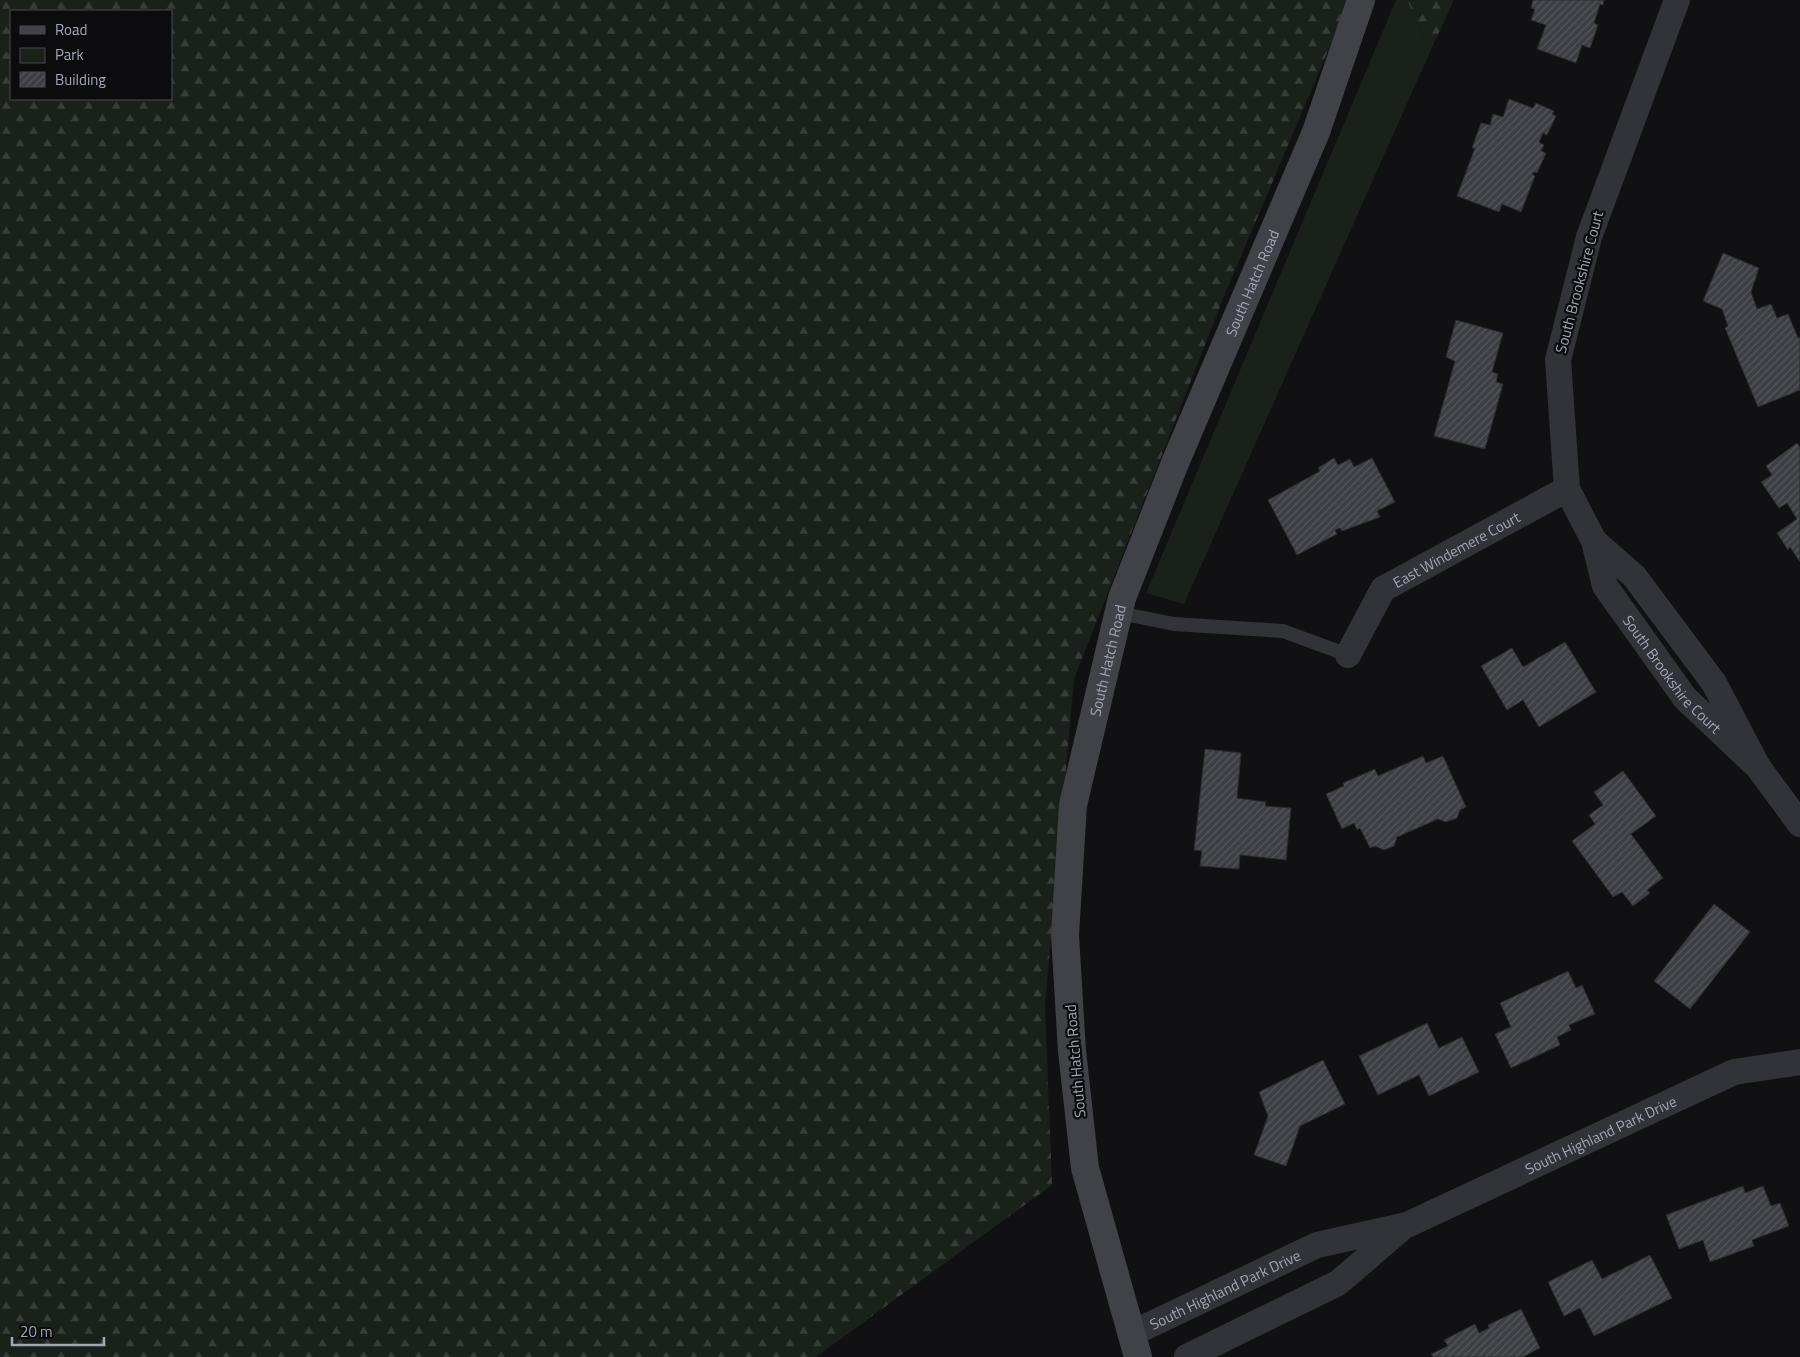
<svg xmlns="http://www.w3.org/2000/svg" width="1800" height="1357" viewBox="0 0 1800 1357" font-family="'Titillium Web',sans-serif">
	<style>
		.green { fill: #19211a }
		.forest { fill: url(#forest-firs); fill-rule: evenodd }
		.building { fill: url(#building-hatch); stroke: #2b2b2f }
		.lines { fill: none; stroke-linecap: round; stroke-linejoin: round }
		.lane { stroke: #323338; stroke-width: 14 }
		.street { stroke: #323338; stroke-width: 26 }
		.secondary { stroke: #404248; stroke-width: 28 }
		.labels { text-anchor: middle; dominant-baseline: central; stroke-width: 4.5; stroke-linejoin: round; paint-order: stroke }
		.street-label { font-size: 15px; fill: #a1a7b5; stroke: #0c0c0e }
	</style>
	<defs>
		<pattern id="forest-firs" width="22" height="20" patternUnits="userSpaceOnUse" patternTransform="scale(1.25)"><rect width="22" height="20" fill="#19211a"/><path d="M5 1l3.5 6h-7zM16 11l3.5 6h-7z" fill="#373e39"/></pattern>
		<pattern id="building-hatch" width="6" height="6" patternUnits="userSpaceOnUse" patternTransform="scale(1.25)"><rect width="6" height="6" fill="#3d3e43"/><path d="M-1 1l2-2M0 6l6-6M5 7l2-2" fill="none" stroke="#56575c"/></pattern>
	</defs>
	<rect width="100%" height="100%" fill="#111113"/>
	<path class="green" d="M1396,0H1407L1430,52L1184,604L1146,593Z"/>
	<path class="forest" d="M0,0H1346L1341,20L1225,294L1074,679L1045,1005L1052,1185L816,1357H0ZM11,11H171V99H11Z
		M1407,0H1454L1430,52Z"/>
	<path class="building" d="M1533,0H1604L1603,5L1600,4L1594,23L1598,25L1590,48L1582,45L1576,63L1537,49L1546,25L1531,20L1535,9L1531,8Z
		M1509,99L1533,108L1536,103L1554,111L1552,114L1556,116L1547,135L1543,133L1539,142L1544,145L1541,151L1546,153L1537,173L1534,172L1532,174L1535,176L1521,212L1502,204L1499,212L1457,196L1475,148H1472L1481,123L1490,125L1493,114L1503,117Z
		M1723,253L1759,268L1751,292L1757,309L1771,304L1777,318L1788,314L1798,338L1800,337V390L1758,407L1725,328L1728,326L1722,309L1703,301Z
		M1456,320L1503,333L1492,372L1498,374L1496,382L1503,384L1485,449L1434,436L1455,361L1446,357Z
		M1797,443L1800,447V562L1790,547L1788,550L1777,533L1797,519L1787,503L1779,508L1761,482L1772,475L1766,466Z
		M1334,458L1338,465L1350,459L1354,467L1372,458L1395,502L1377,511L1380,517L1342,531L1340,528L1335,530L1337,534L1297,555L1268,500L1320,471L1318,468Z
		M1565,642L1596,692L1539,727L1523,700L1507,710L1481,666L1512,648L1523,667Z
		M1205,749L1241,753L1237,798L1266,802L1265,806L1291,808L1286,860L1240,855L1239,869L1200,866L1202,851L1194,850Z
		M1423,756L1426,763L1443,756L1466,807L1460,810L1457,818L1446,822L1438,819L1397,837L1394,846L1384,850L1375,846L1370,848L1360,828L1357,830L1354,823L1342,829L1326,794L1344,786L1343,783L1375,769L1378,776Z
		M1623,771L1656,816L1631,834L1663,878L1647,890L1650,893L1633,906L1622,892L1613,897L1572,841L1595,824L1589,815L1603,805L1594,792Z
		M1714,904L1750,932L1690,1009L1654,981Z
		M1568,971L1576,988L1582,985L1595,1014L1569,1025L1571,1030L1557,1037L1560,1045L1511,1068L1495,1034L1511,1027L1500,1003Z
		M1427,1023L1439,1048L1462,1037L1479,1072L1429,1096L1419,1075L1378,1095L1359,1056Z
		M1323,1060L1345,1104L1300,1126L1286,1166L1254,1155L1268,1116L1259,1092Z
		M1743,1186L1745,1193L1763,1186L1771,1206L1780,1203L1789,1226L1752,1240L1754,1246L1710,1262L1703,1240L1679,1249L1666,1215Z
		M1650,1255L1672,1298L1594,1336L1580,1308L1564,1316L1548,1282L1592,1260L1602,1279Z
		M1521,1309L1540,1348L1523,1357H1433L1431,1354L1448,1346L1444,1340L1475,1324L1479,1333L1489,1328L1488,1325Z"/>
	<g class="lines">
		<path class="lane" d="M1119,613L1174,624L1283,631L1348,655"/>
		<g class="street">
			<path id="s1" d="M1677,0L1589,237L1558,360L1567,489L1594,541L1605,586L1685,698L1758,767"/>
			<path d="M1594,541L1634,576L1714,683L1758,767L1800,824"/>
			<path id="s2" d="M1348,655L1383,589L1567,489"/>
			<path id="s3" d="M1131,1334L1317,1245L1407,1225L1734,1072L1800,1062"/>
			<path d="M1187,1357L1338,1283L1402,1228"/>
		</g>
		<path class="secondary" id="s4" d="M1138,1357L1085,1168L1072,1051L1065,935L1073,805L1122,598L1175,463L1316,132L1361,0"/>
	</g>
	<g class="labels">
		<g class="street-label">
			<text transform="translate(1579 282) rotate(-75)">South Brookshire Court</text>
			<text stroke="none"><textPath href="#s4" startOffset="1114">South Hatch Road</textPath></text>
			<text stroke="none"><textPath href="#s2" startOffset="158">East Windemere Court</textPath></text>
			<text stroke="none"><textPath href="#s4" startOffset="709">South Hatch Road</textPath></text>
			<text stroke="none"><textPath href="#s1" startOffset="725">South Brookshire Court</textPath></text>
			<text transform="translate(1075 1061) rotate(-95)">South Hatch Road</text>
			<text stroke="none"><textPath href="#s3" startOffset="512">South Highland Park Drive</textPath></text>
			<text stroke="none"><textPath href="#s3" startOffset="104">South Highland Park Drive</textPath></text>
		</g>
	</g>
	<rect x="10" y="10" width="162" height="90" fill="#0c0c0e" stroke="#484a51"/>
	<rect x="20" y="26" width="25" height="8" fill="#404248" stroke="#484a51"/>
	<text x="55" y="35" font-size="15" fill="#a1a7b5">Road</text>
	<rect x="20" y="48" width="25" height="15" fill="#19211a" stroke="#484a51"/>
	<text x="55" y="60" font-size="15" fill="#a1a7b5">Park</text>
	<rect x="20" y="72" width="25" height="15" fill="url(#building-hatch)" stroke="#484a51"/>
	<text x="55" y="85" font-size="15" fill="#a1a7b5">Building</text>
	<path d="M12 1337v8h92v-8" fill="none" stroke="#a1a7b5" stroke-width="2.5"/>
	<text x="20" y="1337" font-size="15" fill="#a1a7b5" stroke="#0c0c0e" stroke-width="4" paint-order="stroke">20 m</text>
</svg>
